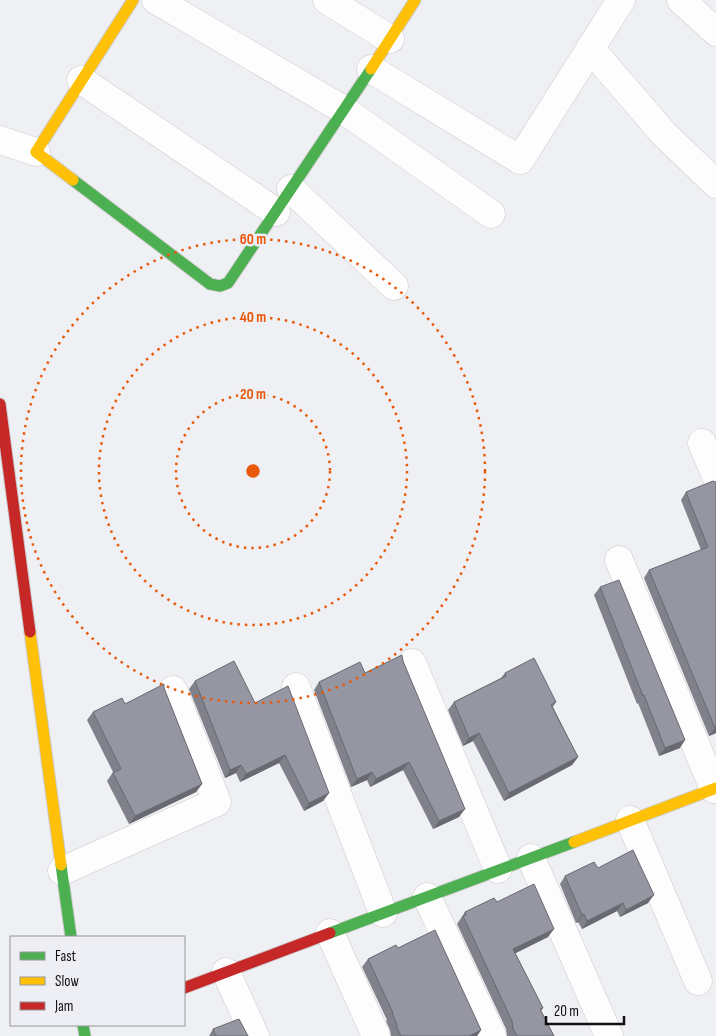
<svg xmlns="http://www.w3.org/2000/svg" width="716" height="1036" viewBox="0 0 716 1036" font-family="'Sofia Sans Condensed',sans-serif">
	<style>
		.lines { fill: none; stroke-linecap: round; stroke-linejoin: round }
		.street-casing { stroke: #cacbcc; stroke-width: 29 }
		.fast-casing { stroke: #cacbcc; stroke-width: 13 }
		.slow-casing { stroke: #cacbcc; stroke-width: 13 }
		.jam-casing { stroke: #cacbcc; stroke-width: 13 }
		.street { stroke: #fdfdfd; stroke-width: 28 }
		.fast { stroke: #4caf50; stroke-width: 11 }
		.slow { stroke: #ffc107; stroke-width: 11 }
		.jam { stroke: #c62828; stroke-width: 11 }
		.wall { fill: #80818a }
		.shaded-wall { fill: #686971 }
		.building { fill: #9596a1; stroke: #686971 }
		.ring { fill: none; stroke: #e8590c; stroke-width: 2.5; stroke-dasharray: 2.5 5 }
		.centre { fill: #e8590c; stroke: #eeeff4; stroke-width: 2.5 }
		.ring-label { font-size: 15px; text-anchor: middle; font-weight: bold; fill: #e8590c; stroke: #eeeff4; stroke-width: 5; stroke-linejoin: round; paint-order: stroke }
	</style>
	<rect width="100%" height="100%" fill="#eff0f3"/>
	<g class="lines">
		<g class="street-casing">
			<path id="street" d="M156,0L344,110L491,214
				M327,0L390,39
				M681,0L716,32
				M590,48L664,134L716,184
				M371,69L520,160L621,0
				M81,80L276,212
				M0,140L36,152
				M291,189L394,286
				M702,443L716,476
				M619,560L714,789
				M412,663L498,869
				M296,687L383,913
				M630,820L698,981
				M531,858L609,1036
				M62,871L217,802L173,690
				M427,897L492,1036
				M330,933L376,1036
				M226,972L255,1036"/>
		</g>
		<g class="fast-casing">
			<path id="fast" d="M73,180L210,284L220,286L228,283L371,69
				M61,865L71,937
				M330,933L574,842
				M83,1025L85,1036"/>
		</g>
		<g class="slow-casing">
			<path id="slow" d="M371,69L415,0
				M73,180L36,152L133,0
				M30,632L61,865
				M574,842L716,788"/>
		</g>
		<g class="jam-casing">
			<path id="jam" d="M0,404L30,632
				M184,988L330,933"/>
		</g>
		<use href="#street" class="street"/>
		<use href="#fast" class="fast"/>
		<use href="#slow" class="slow"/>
		<use href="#jam" class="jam"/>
	</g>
	<path class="wall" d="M716,482V733L709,736L644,578L649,570L701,550L681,500L686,492Z
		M600,587L680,748L659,756L638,703L637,704L594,595Z
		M403,661L459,817L433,829L403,770L370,787L367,780L351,787L314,690L319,682L365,673Z
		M505,673L556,702L553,707L578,757L572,765L504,801L473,741L463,746L448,710L454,702L501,678Z
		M195,681L255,703L329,793L323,801L304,811L279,763L240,782L236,773L225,778L189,689Z
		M164,688L202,784L196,792L129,824L107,781L113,772L87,720L93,712L125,704Z
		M598,868L648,903L620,917L617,911L582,929L578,922L576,923L560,884L565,876Z
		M497,902L548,937L515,953L543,1008L541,1011L554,1036H507L506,1029L457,924L465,912Z
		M398,948L481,1030L477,1036H391L390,1030L386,1021L387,1020L362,967L368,959Z
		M213,1029L246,1034L248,1036H209Z"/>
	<path class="shaded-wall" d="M715,728H716V733L709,736Z
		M479,733L473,741L463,746L469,738Z
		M685,740L680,748L659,756L665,748Z
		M285,755L279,763L240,782L246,774Z
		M578,757L572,765L504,801L509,793Z
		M409,762L403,770L370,787L376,779Z
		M241,765L236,773L225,778L230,770Z
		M372,772L367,780L351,787L357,779Z
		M202,784L196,792L129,824L135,816Z
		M329,793L323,801L304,811L309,803Z
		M465,809L459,817L433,829L439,821Z
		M654,895L648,903L620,917L626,910Z
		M623,903L617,911L582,929L587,921Z
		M584,914L578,922L576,923L582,915Z
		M554,929L548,937L508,957L513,949Z
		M481,1030L477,1036H469Z"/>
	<path class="building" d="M713,481L716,482V728H715L649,570L708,547L686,492Z
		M619,580L685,740L665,748L644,695L643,696L600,587Z
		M402,655L403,661L465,809L439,821L409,762L376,779L372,772L357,779L319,682L360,662L365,673Z
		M534,658L556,702L551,705L578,757L509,793L479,733L469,738L454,702L506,676L505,673Z
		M234,661L255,703L288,686L329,793L309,803L285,755L246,774L241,765L230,770L195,681Z
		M164,684V688L202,784L135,816L113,773L121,769L93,712L122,698L125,704Z
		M633,850L654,895L626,910L623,903L587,921L584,914L582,915L565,876L594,862L598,868Z
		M534,884L554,929L513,949L543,1008L540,1009L554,1036H517L513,1029L512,1021L463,916L466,915L465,912L494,898L497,902Z
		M435,930L481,1030L469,1036H401L397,1028L396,1022L392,1013H393L368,959L396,945L398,948Z
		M239,1019L248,1036H216L213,1029Z"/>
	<g class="ring">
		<circle cx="253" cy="471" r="77"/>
		<circle cx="253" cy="471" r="154"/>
		<circle cx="253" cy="471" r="232"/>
	</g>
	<circle cx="253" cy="471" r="8" class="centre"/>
	<g class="ring-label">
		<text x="253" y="244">60 m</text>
		<text x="253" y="322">40 m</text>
		<text x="253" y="399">20 m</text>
	</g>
	<rect x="10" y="936" width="175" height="90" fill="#eeeff4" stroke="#95969a"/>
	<rect x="20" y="952" width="25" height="8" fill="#4caf50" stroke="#95969a"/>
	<text x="55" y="961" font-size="15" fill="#101012">Fast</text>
	<rect x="20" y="977" width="25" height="8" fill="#ffc107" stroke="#95969a"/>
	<text x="55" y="986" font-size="15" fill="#101012">Slow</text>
	<rect x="20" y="1002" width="25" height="8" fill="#c62828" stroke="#95969a"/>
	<text x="55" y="1011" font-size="15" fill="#101012">Jam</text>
	<path d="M546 1016v8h78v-8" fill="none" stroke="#101012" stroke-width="2.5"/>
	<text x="554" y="1016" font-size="15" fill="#101012" stroke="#eeeff4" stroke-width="4" paint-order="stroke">20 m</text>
</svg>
